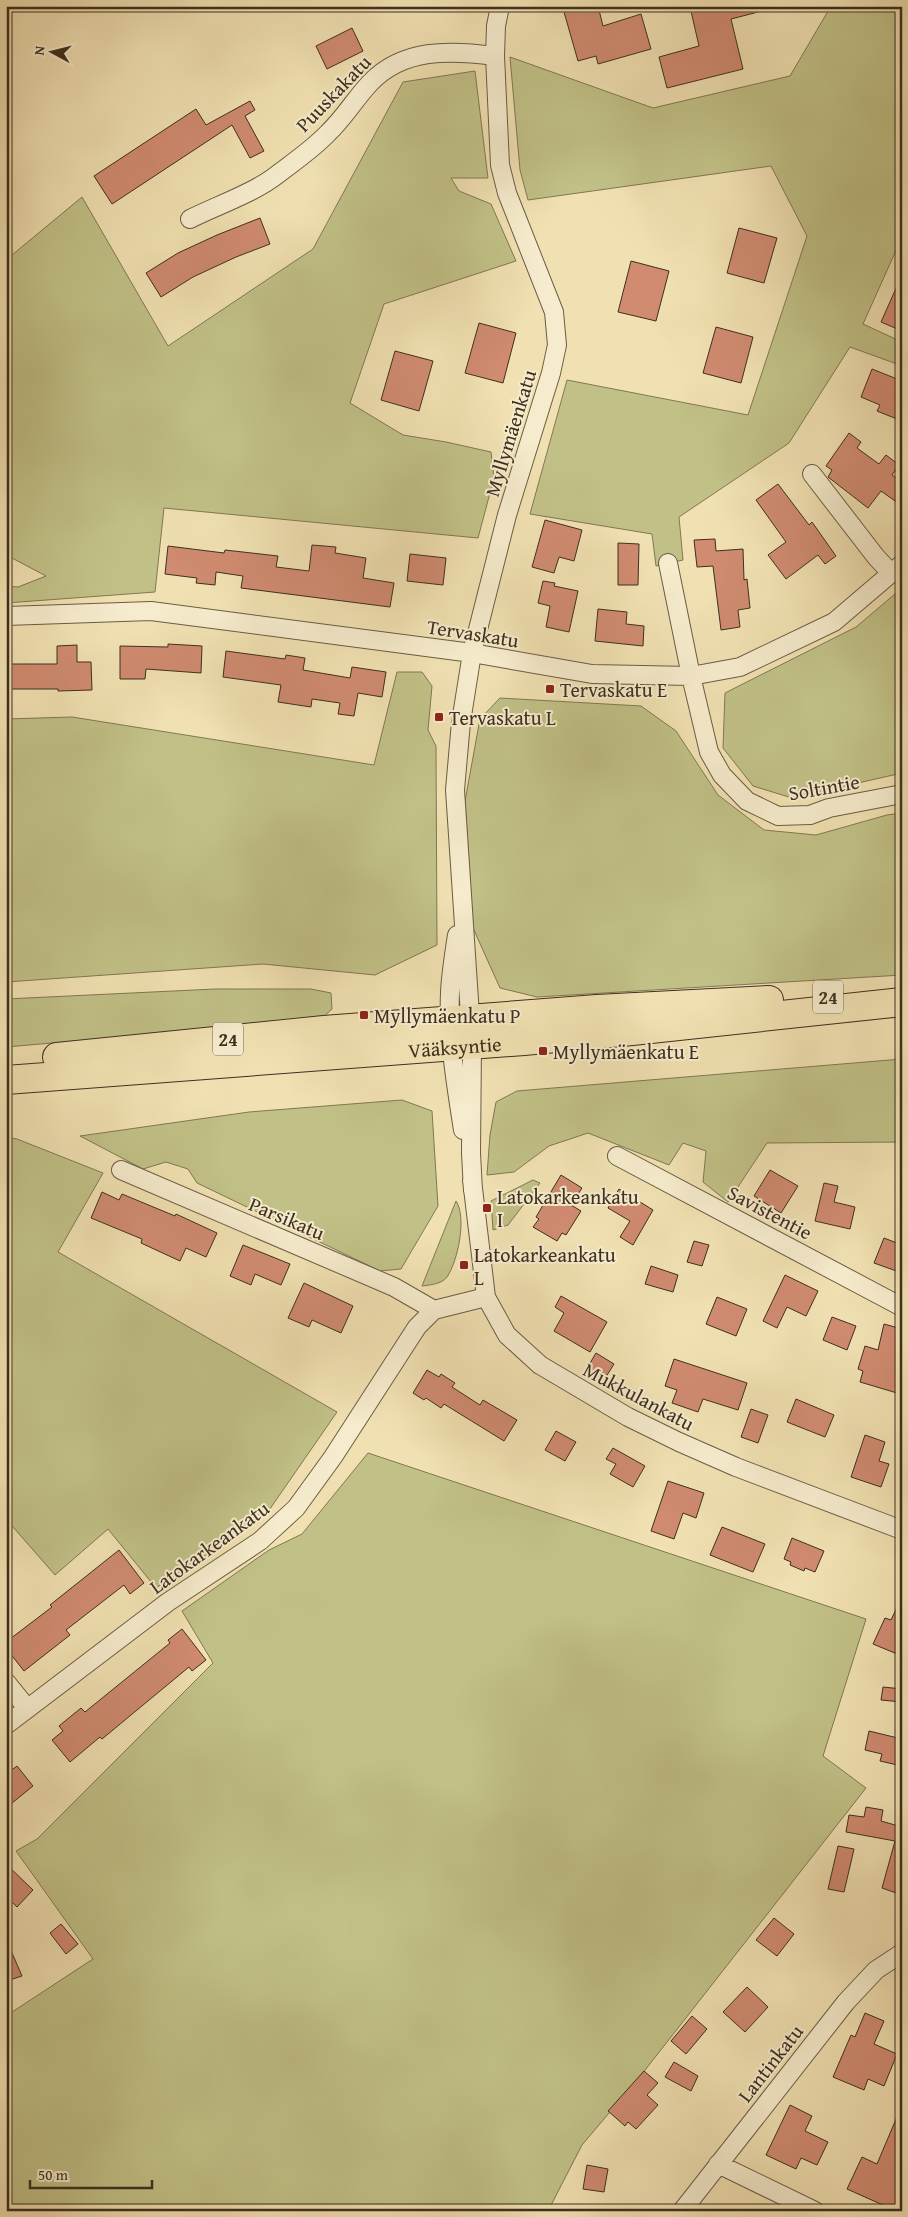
<svg xmlns="http://www.w3.org/2000/svg" width="908" height="2217" viewBox="0 0 908 2217" font-family="'Gentium Book Plus',serif">
	<style>
		.green { fill: #c1c187; stroke: #807853 }
		.building { fill: #d08b71; stroke: #3e2f1f }
		.lines { fill: none; stroke-linecap: round; stroke-linejoin: round }
		.minor-casing { stroke: #6b5c44; stroke-width: 20 }
		.trunk-casing { stroke: #3e2f1f; stroke-width: 30 }
		.minor { stroke: #f6eccd; stroke-width: 18 }
		.trunk { stroke: #f1e1b2; stroke-width: 28 }
		.poi-dot { fill: #8f2418; stroke: #f6eccd; stroke-width: 2 }
		.labels { text-anchor: middle; dominant-baseline: central; stroke-width: 4; stroke-linejoin: round; paint-order: stroke }
		.shield { fill: #f6eccd; stroke: #756853; stroke-width: 1 }
		.shield-label { font-size: 19px; font-weight: bold; fill: #3e2f1f }
		.street-label { font-size: 20px; fill: #3e2f1f; stroke: #f6eccd }
		.poi-label { font-size: 20px; fill: #3e2f1f; stroke: #f6eccd; text-anchor: start }
	</style>
	<rect width="100%" height="100%" fill="#f1e1b2"/>
	<filter id="stains"><feTurbulence type="fractalNoise" baseFrequency=".004" numOctaves="4"/><feColorMatrix values="0 0 0 0 .2 0 0 0 0 .09 0 0 0 0 .02 0 0 0 .5 -.17"/></filter>
	<radialGradient id="worn" r=".72"><stop offset=".6" stop-color="#630" stop-opacity="0"/><stop offset="1" stop-color="#630" stop-opacity=".3"/></radialGradient>
	<path class="green" d="M831,6H902V237L863,324L902,342V351L897,364L850,347L789,443L679,517L683,560L656,566L652,534L530,514L567,380L748,415L807,236L771,166L528,200L520,170L510,57L653,108L790,76Z
		M475,71L488,178H451L459,191L491,204L516,261L384,304L350,403L403,435L446,442L491,452L494,478L478,538L164,508L155,592L6,603V586L18,587L46,576L10,557H6V260L82,197L168,346L313,249L403,82Z
		M902,588V773L792,798L753,786L723,748L725,693L856,627Z
		M397,672H422L432,686L428,730L436,746L437,945L375,975L263,964L6,982V719L72,717L374,765Z
		M500,698L641,706L676,731L718,795L764,830L816,835L887,815L902,813V975L537,997L500,988L473,928L465,801L480,719Z
		M215,989H311L331,993L332,1009L322,1018L307,1021L6,1047V999Z
		M902,1059V1142L767,1143L728,1202L703,1182L706,1151L683,1143L669,1165L588,1133L549,1146L514,1172L487,1175L490,1135L496,1102L517,1091Z
		M402,1100L432,1111L438,1206L401,1269L380,1271L197,1183L188,1169L166,1162L143,1169L80,1136L249,1112Z
		M6,1137L17,1139L103,1173L58,1252L337,1412L265,1516L156,1588L108,1529L55,1575L6,1519Z
		M533,1180L540,1183L508,1225L493,1230L491,1201Z
		M456,1201C467,1217 458,1261 447,1277C442,1284 430,1285 422,1286Z
		M368,1453L866,1619L823,1756L866,1788L642,2074L582,2145L548,2211H6V2016L93,1959L16,1851L37,1839L213,1663L182,1611L269,1550L302,1534Z"/>
	<path class="building" d="M585,6H598L603,26L641,14L651,49L598,64L596,56L578,61L564,12Z
		M710,6H761L762,11L731,19L743,69L667,88L659,57L699,46L691,11Z
		M352,28L363,51L327,69L316,46Z
		M250,101L255,110L245,116L264,151L250,158L232,125L112,204L94,176L196,109L206,125Z
		M260,218L270,244L236,257L193,277L161,297L146,273L178,253L217,235Z
		M739,228L777,238L764,283L727,273Z
		M631,261L669,271L656,321L618,312Z
		M902,275V331L881,322Z
		M479,323L516,333L503,383L465,373Z
		M716,327L753,337L741,383L703,373Z
		M395,351L433,361L419,411L381,400Z
		M872,369L902,381V421L877,411L880,405L861,397Z
		M849,433L861,442L857,448L879,464L886,455L899,465L892,475L902,482V506L881,491L868,508L828,477L832,470L826,466Z
		M778,484L809,525L812,522L836,556L825,564L818,555L786,579L768,555L786,542L756,500Z
		M545,520L582,530L574,561L559,557L554,573L532,567Z
		M715,539L716,551L743,549L744,580L747,579L750,608L738,610L740,627L721,630L713,566L697,567L694,540Z
		M618,543L639,544L638,585H618Z
		M312,545L336,547L335,553L366,558L363,578L394,583L390,607L241,588L243,576L216,572L215,585L196,583L197,578L165,574L168,546L224,553L225,550L278,556L276,567L309,571Z
		M410,554L446,558L443,585L407,581Z
		M543,581L555,583L554,586L578,591L569,632L546,627L550,606L538,603Z
		M598,609L627,612L626,624L644,626L643,646L595,641Z
		M168,644L202,646L201,673L146,669L145,679H120V646L168,647Z
		M77,645V662H91L92,690L58,691V689H6V664H57V646Z
		M226,651L285,659L286,655L305,658L303,670L350,678L352,667L386,672L382,697L358,693L354,716L338,714L340,703L312,699L311,707L278,702L281,685L223,677Z
		M770,1170L798,1186L781,1213L754,1196Z
		M561,1175L582,1188L571,1205L581,1211L566,1235L562,1233L557,1241L533,1227L539,1219L536,1217Z
		M824,1183L838,1186L834,1202L855,1207L850,1229L815,1221Z
		M619,1189L653,1210L633,1245L620,1237L630,1221L608,1208Z
		M102,1192L119,1200L122,1194L175,1216L176,1214L217,1233L206,1257L186,1248L180,1261L141,1243L142,1239L91,1218Z
		M884,1238L902,1245V1273L874,1263Z
		M694,1241L709,1245L702,1266L687,1262Z
		M243,1245L290,1264L281,1285L255,1274L251,1285L230,1276Z
		M651,1266L678,1275L673,1292L645,1284Z
		M785,1275L818,1291L806,1316L787,1307L777,1328L763,1321Z
		M304,1283L353,1306L341,1333L312,1320L309,1327L288,1318Z
		M561,1296L607,1322L590,1352L554,1331L564,1313L555,1307Z
		M717,1297L747,1309L736,1336L706,1324Z
		M832,1317L856,1326L847,1350L823,1340Z
		M884,1324L902,1329L898,1356L902,1357V1377L897,1393L860,1382L863,1371L858,1369L865,1346L878,1350Z
		M596,1353L614,1364L604,1380L586,1370Z
		M674,1359L747,1383L738,1410L703,1399L698,1412L672,1403L677,1390L665,1386Z
		M427,1370L439,1377L441,1374L455,1383L452,1387L480,1405L483,1400L517,1420L504,1441L444,1404L441,1408L426,1398L424,1400L413,1393Z
		M796,1399L834,1415L825,1437L787,1422Z
		M751,1409L768,1415L758,1443L741,1437Z
		M556,1431L576,1442L565,1461L545,1450Z
		M865,1435L885,1442L879,1461L889,1464L881,1487L851,1477Z
		M613,1448L645,1466L633,1487L610,1474L616,1464L606,1459Z
		M668,1481L704,1493L696,1518L683,1513L674,1539L651,1531Z
		M722,1527L765,1544L753,1572L710,1555Z
		M792,1538L824,1551L815,1572L805,1568L804,1571L790,1565L791,1562L784,1559Z
		M119,1550L144,1583L130,1594L124,1585L66,1630L70,1635L24,1671L6,1648V1642L52,1607L50,1605Z
		M902,1597V1656L873,1644L885,1618L891,1620Z
		M182,1629L206,1660L192,1671L189,1667L102,1739L100,1737L70,1762L52,1740L63,1731L59,1726L81,1708L85,1712L170,1643L168,1640Z
		M883,1687L902,1689V1702L881,1700Z
		M869,1731L902,1739V1766L880,1761L882,1754L865,1750Z
		M17,1766L33,1786L6,1808V1774Z
		M866,1807L883,1810L881,1821L902,1827V1895L882,1888L895,1841L846,1832L849,1815L864,1817Z
		M838,1846L854,1849L844,1892L828,1889Z
		M6,1864L33,1890L17,1907L6,1896Z
		M774,1918L794,1934L777,1956L756,1940Z
		M61,1924L78,1944L66,1954L50,1933Z
		M6,1939L22,1976L6,1981Z
		M747,1987L768,2007L745,2032L723,2012Z
		M865,2013L884,2021L874,2044L897,2054L884,2086L868,2079L864,2090L833,2077L851,2035L855,2037Z
		M692,2016L707,2029L686,2054L671,2041Z
		M674,2062L698,2076L691,2091L665,2077Z
		M644,2071L658,2083L647,2095L658,2105L636,2129L628,2122L625,2126L608,2111Z
		M790,2105L812,2116L805,2131L828,2142L817,2165L801,2158L796,2169L766,2155Z
		M902,2105V2193L894,2210L847,2189L862,2157L877,2164Z
		M587,2165L608,2169L604,2192L583,2189Z"/>
	<g class="lines">
		<g class="minor-casing">
			<path id="minor" d="M190,219C216,206 256,192 278,174C295,161 314,148 328,133C344,118 355,99 370,83C403,48 450,50 495,56
				M812,474L876,557L892,574
				M668,563L691,676L709,752L722,775L747,801L778,816L810,815L829,808L902,794
				M6,616L151,611L472,653L592,674L691,676L740,667L834,622L902,564
				M457,935C454,954 451,973 450,992C448,1038 456,1085 463,1130
				M617,1156L902,1307
				M121,1170L394,1287L434,1310
				M472,1180L486,1297L507,1335L540,1365L628,1417L679,1442L736,1467L902,1530
				M473,1191L471,1153L472,1045L455,790L461,722L472,653L507,515L551,373L557,345L554,312L507,193L500,165L495,56L496,26L500,6
				M6,1682L27,1708
				M6,1725L168,1602L260,1541L296,1508L333,1457L417,1327L434,1310L486,1297
				M718,2164L815,2211
				M682,2211L846,2002L876,1970L902,1953"/>
		</g>
		<g class="trunk-casing">
			<g id="trunk">
				<path d="M57,1057L324,1030L597,1009L769,1000"/>
				<path id="s1" d="M6,1080L524,1041L632,1031L902,1002"/>
			</g>
		</g>
		<use href="#minor" class="minor"/>
		<use href="#trunk" class="trunk"/>
	</g>
	<g class="poi-dot">
		<rect x="545" y="684" width="10" height="10" rx="2.5"/>
		<rect x="434" y="712" width="10" height="10" rx="2.5"/>
		<rect x="359" y="1010" width="10" height="10" rx="2.5"/>
		<rect x="538" y="1046" width="10" height="10" rx="2.5"/>
		<rect x="482" y="1203" width="10" height="10" rx="2.5"/>
		<rect x="459" y="1260" width="10" height="10" rx="2.5"/>
	</g>
	<g class="labels">
		<g class="shield">
			<rect x="813" y="980.5" width="30" height="33" rx="4"/>
			<rect x="213" y="1022.5" width="30" height="33" rx="4"/>
		</g>
		<g class="shield-label">
			<text x="828" y="997">24</text>
			<text x="228" y="1039">24</text>
		</g>
		<g class="street-label">
			<text transform="translate(333 93) rotate(-46)">Puuskakatu</text>
			<text transform="translate(510 433) rotate(-73)">Myllymäenkatu</text>
			<text transform="translate(473 633) rotate(9)">Tervaskatu</text>
			<text transform="translate(824 787) rotate(-10)">Soltintie</text>
			<text stroke="none"><textPath href="#s1" startOffset="450">Vääksyntie</textPath></text>
			<text transform="translate(770 1212) rotate(28)">Savistentie</text>
			<text transform="translate(287 1218) rotate(23)">Parsikatu</text>
			<text transform="translate(639 1396) rotate(28)">Mukkulankatu</text>
			<text transform="translate(209 1547) rotate(-36)">Latokarkeankatu</text>
			<text transform="translate(770 2063) rotate(-52)">Lantinkatu</text>
		</g>
		<g class="poi-label">
			<text x="560" y="689">Tervaskatu E</text>
			<text x="449" y="717">Tervaskatu L</text>
			<text x="374" y="1015">Myllymäenkatu P</text>
			<text x="553" y="1051">Myllymäenkatu E</text>
			<text x="497" y="1196">Latokarkeankatu<tspan x="497" dy="23">I</tspan></text>
			<text x="474" y="1254">Latokarkeankatu<tspan x="474" dy="23">L</tspan></text>
		</g>
	</g>
	<rect width="908" height="2217" fill="none" stroke="#f1e1b2" stroke-width="25"/>
	<rect x="8" y="8" width="893" height="2202" fill="none" stroke="#3e2f1f" stroke-width="2.5"/>
	<rect x="12" y="12" width="883" height="2192" fill="none" stroke="#3e2f1f"/>
	<g transform="translate(52 52) rotate(277)" stroke="#f6eccd" stroke-width="4" paint-order="stroke">
	<path d="M0-4L9 19L0 12L-9 19Z" fill="#3e2f1f"/>
	<text y="-8" font-size="14" font-weight="bold" text-anchor="middle" fill="#3e2f1f">N</text>
	</g>
	<path d="M30 2180v8h122v-8" fill="none" stroke="#3e2f1f" stroke-width="2.5"/>
	<text x="38" y="2180" font-size="15" fill="#3e2f1f" stroke="#f6eccd" stroke-width="4" paint-order="stroke">50 m</text>
	<rect width="100%" height="100%" filter="url(#stains)"/>
	<rect width="100%" height="100%" fill="url(#worn)"/>
</svg>
